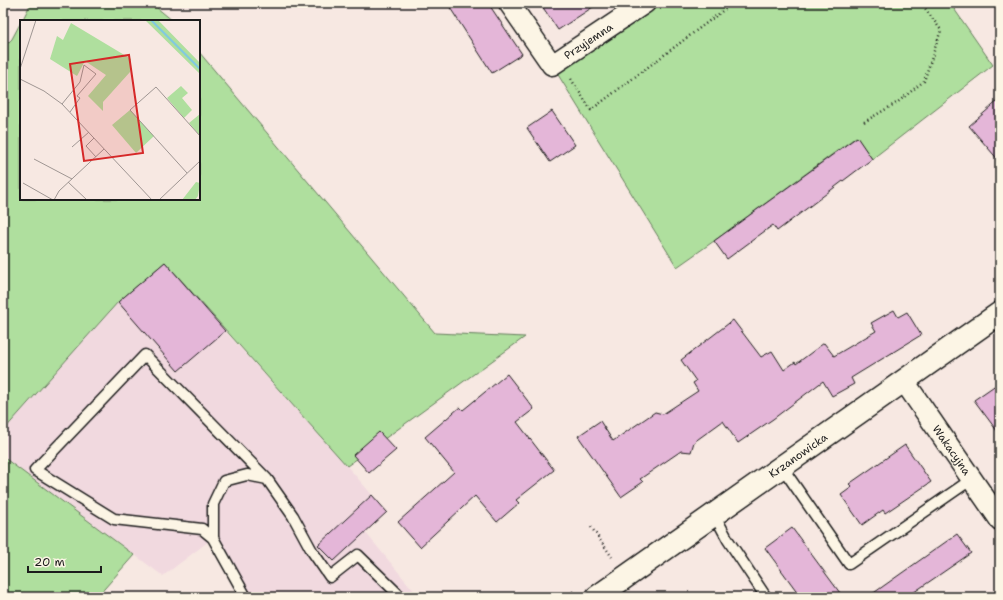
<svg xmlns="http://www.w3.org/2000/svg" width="1003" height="600" viewBox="0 0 1003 600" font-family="'Shantell Sans',sans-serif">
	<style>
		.built { fill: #f1d9df }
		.green { fill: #afdf9e; stroke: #667e5d }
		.building { fill: #e4b6d8; stroke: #1c1c1c }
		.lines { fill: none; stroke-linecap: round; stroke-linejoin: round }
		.service-casing { stroke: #1c1c1c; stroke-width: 13 }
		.minor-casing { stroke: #1c1c1c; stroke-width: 23 }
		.tertiary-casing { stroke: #1c1c1c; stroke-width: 25 }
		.path { stroke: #1c1c1c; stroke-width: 2.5; stroke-dasharray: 1 3; stroke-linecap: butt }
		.service { stroke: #fcf5e5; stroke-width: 10 }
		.minor { stroke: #fcf5e5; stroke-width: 20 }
		.tertiary { stroke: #fcf5e5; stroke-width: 22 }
		.labels { text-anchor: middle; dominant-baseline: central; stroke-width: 3; stroke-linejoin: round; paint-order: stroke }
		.street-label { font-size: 11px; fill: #1c1c1c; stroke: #fcf5e5 }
		.inset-river { fill: none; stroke: #81c9e1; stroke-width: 2 }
		.inset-road { fill: none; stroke: #9f9693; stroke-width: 1 }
		.view { fill: #d62828; fill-opacity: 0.15; stroke: #d62828; stroke-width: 2 }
		.inset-edge { fill: none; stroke: #1c1c1c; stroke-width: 2 }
	</style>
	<rect width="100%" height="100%" fill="#f7e8e2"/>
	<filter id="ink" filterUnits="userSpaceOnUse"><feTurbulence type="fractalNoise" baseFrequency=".025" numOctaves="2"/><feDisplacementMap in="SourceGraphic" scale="8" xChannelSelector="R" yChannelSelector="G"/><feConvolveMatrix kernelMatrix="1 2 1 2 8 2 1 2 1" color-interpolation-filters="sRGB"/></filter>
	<g filter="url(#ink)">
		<path class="built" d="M165,262L225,331L347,466L387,512L365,532L419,597H246L213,538L163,576L3,457V431L118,302Z"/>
		<path class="green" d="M31,3H151L173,21H22Z
			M645,3H950L993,65L872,159L856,137L714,241L677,267L552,65Z
			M21,22V199H199V52L435,333L525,337L347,466L165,262L118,302L3,431V48L12,39Z
			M3,457L134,555L97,597H3Z"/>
		<path class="building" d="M447,3H488L522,54L492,73Z
			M540,3H599L558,30Z
			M1000,99V162L969,126Z
			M552,111L575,145L550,162L527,128Z
			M857,137L872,159L777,231L773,225L727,259L714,241Z
			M165,262L225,331L178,371L118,302Z
			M894,310L898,317L907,312L921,335L851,378L854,384L832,396L823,381L773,419L738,443L723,421L694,442L691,452L681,451L640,479L643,482L621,497L578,436L600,421L613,441L655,412L663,414L698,391L693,383L696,381L681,360L733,320L761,357L772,351L784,370L795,362L796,364L824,343L834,356L876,331L871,323Z
			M507,374L534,409L517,422L554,470L516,500L519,503L497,522L475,496L420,547L398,522L454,472L425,437L460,407L463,410Z
			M1000,382V435L974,400Z
			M379,432L396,450L369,473L353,455Z
			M905,445L931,482L885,513L883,510L862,525L841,495L852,487L849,484Z
			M372,495L387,512L334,561L318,545Z
			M792,528L843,597H801L765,548Z
			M957,534L971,553L907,597H868Z"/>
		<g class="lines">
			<g class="service-casing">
				<path id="service" d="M782,467L849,564L972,479
					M714,514L728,540L766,597
					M213,538V504L224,481L247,475L267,479
					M246,597L213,538L202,529L114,519L35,470L145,355L267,479L293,516L312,551L330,577L358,555L401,597"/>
			</g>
			<g class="minor-casing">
				<g id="minor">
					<path id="s1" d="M509,3L552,65L645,3"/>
					<path id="s2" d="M904,381L1000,520"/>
				</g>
			</g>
			<g class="tertiary-casing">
				<g id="tertiary">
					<path id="s3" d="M597,597L1000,313"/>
				</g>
			</g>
			<path class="path" d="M571,79L591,110L733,3
				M864,122L898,102L924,81L941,30L921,3
				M591,527L612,557
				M566,597L574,591"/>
			<use href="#service" class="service"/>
			<use href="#minor" class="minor"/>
			<use href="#tertiary" class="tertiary"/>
		</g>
	</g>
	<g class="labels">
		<g class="street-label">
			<text stroke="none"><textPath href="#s1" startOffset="119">Przyjemna</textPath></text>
			<text stroke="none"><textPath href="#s2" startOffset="84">Wakacyjna</textPath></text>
			<text stroke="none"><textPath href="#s3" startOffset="246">Krzanowicka</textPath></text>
		</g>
	</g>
	<g transform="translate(20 20)">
		<rect width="180" height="180" fill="#f7e8e2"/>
		<path d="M125,0H138L180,43V54ZM51,3L111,39L110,52L83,82V91L68,76L86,55L65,41L57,56L30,39L37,16L43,20ZM161,66L168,73L162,78L172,90L164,98L147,78ZM110,90L134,116L116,133L92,105ZM180,94V116L169,103ZM176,162L180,163L178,176L175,180H162Z" fill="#afdf9e"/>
		<path class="inset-river" d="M131,0L180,49"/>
		<path class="inset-road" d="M0,49L16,0M0,59L24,71L42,84L132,180M42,84L60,62L64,45L76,54L57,76L60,78L50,92M74,118L66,126L76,137M52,127L69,112M14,139L52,159M167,153L110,90L136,67L180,116M48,162L67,180M3,163L33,180M34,180L39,171L84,129M139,180L180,141"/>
		<path class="view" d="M109,35L123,133L64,141L50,44Z"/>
		<rect width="180" height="180" class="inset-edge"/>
	</g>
	<rect width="1003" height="600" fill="none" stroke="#fcf5e5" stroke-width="16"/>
	<rect x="8" y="8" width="987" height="584" fill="none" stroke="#1c1c1c" stroke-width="1.5" filter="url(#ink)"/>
	<path d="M28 566v6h73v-6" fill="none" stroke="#1c1c1c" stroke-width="2"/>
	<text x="34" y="566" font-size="12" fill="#1c1c1c" stroke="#fcf5e5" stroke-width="3" paint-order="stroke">20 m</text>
</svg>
